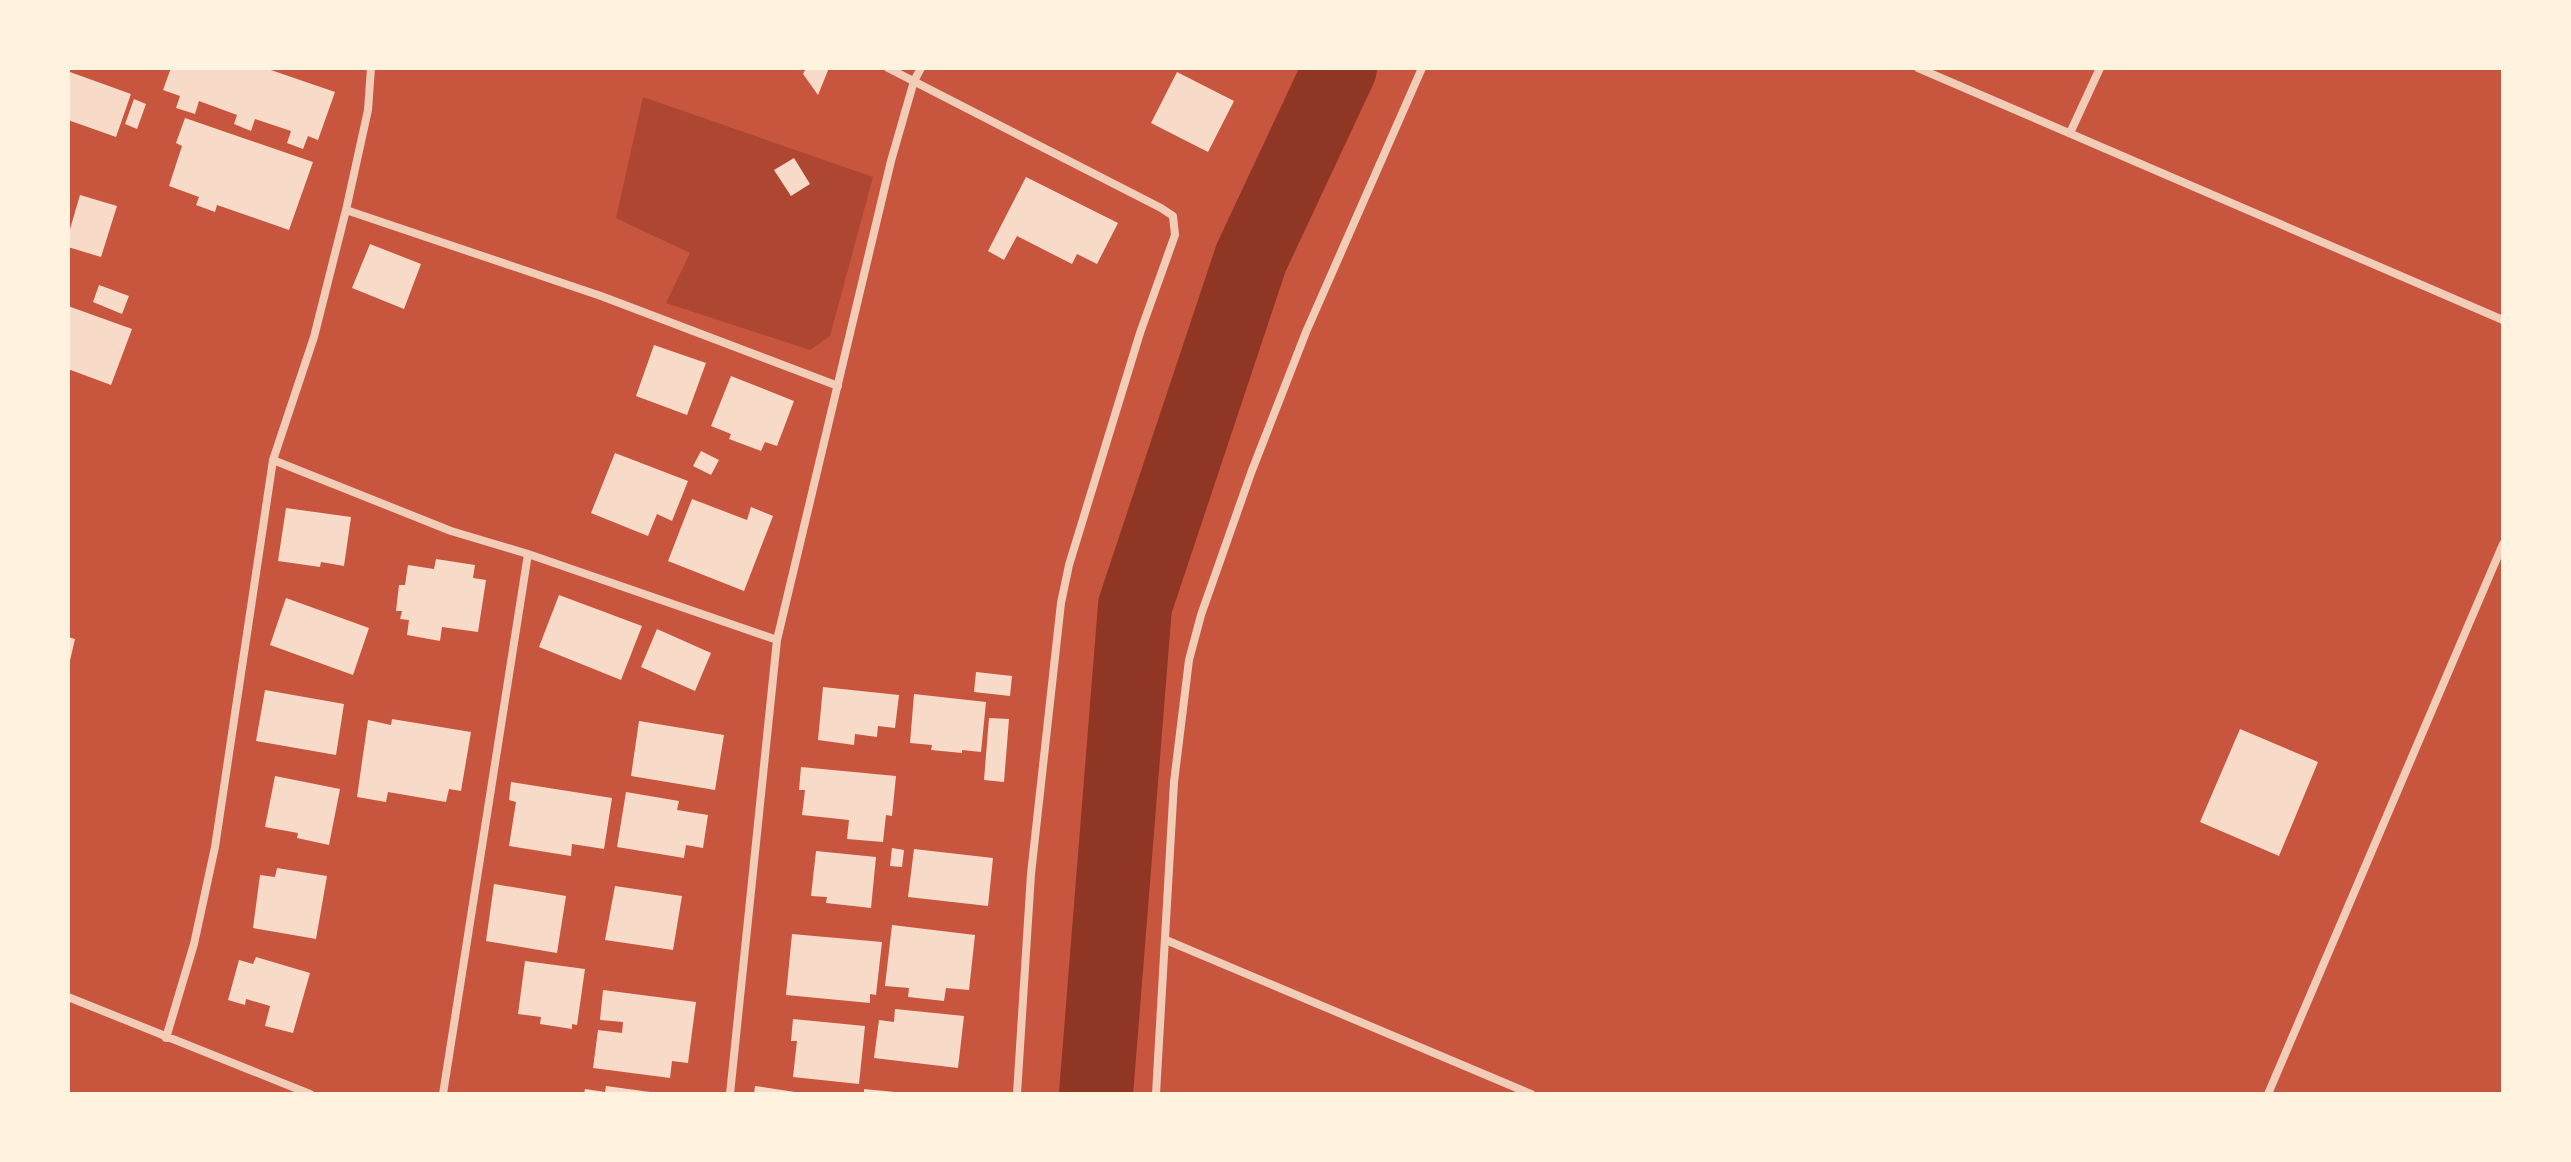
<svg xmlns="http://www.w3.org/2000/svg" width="2571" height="1162" viewBox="0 0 2571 1162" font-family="Roboto,sans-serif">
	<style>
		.green { fill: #ae4732 }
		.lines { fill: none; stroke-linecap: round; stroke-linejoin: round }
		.river { stroke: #8f3625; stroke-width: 74 }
		.building { fill: #f7dbc8 }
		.minor { stroke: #f1ccb7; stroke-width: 8 }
	</style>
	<rect width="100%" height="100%" fill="#c8553d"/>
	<path class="green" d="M643,97L873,177L830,336L810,350L666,303L690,253L616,218Z"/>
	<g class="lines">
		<path class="river" d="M1096,1094L1135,606L1251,258L1340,68"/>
	</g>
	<path class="building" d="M171,68H265L335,92L318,140L308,136L303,149L287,143L291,131L255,119L251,131L234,124L237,115L199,101L195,114L176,108L180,96L163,90Z
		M806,68H829L818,95L803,74Z
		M70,72L131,94L116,137L68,120V78Z
		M1177,72L1234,101L1208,152L1151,123Z
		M134,99L146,104L137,129L125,124Z
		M185,118L313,162L289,230L217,205L215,212L196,205L199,197L169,186L182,146L176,143Z
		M794,158L810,184L791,196L774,170Z
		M1026,177L1118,223L1097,264L1077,254L1072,264L1017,236L1004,260L988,251Z
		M80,195L117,206L101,257L68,247V236Z
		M370,244L421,264L404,309L352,288Z
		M99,285L129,296L122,314L93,302Z
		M68,306L132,329L111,385L68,369Z
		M654,345L706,363L687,415L636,396Z
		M731,376L794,401L777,446L765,442L761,451L729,439L731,434L711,426Z
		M701,451L719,460L711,475L693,466Z
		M615,453L688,481L672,521L657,514L648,536L591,513Z
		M692,499L747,520L751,507L773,516L744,591L668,561Z
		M286,508L351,517L344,566L321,562L320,567L278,561Z
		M436,559L475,565L473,578L486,580L478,632L442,627L440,641L407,635L409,620L400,619L402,611H396L399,585H405L408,565L434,569Z
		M559,595L642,626L621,680L539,647Z
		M286,598L369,628L353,675L270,645Z
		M657,629L711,653L695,691L641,667Z
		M68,637L75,639L69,665H68Z
		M976,672L1012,676L1010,696L974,692Z
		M823,687L899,695L895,728L878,726L877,737L855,734L854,745L818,740Z
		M265,690L344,704L336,755L256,741Z
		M914,694L986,702L981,752L962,750V753L931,750L932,745L910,743Z
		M989,718L1009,719L1004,782L984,780Z
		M392,719L471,732L461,791L449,789L446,802L388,792L386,802L357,797L368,720L391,725Z
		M639,721L724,735L715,790L631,776Z
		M2240,729L2318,762L2279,856L2200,822Z
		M801,767L896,776L892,816L886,815L883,842L847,839L849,820L802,815L805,790H799Z
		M275,776L340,789L329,845L297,838L298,833L265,827Z
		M511,782L612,798L604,849L572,844L571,856L509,846L516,802L509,800Z
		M626,792L679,801L677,810L708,815L703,848L686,845L684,858L617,847Z
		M892,848L904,850L902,867L890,866Z
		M914,849L993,858L988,906L908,897Z
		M816,851L876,857L871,908L826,903L827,897L811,896Z
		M277,868L327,876L316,939L253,928L260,875L275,877Z
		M494,884L566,896L557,953L486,941Z
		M615,886L682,896L673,950L605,940Z
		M892,925L975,935L969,990L946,988L944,1001L908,997L909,988L885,986Z
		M792,934L882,942L876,995L870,994V1003L786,995Z
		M256,957L310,973L293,1033L265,1026L270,1006L246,999L245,1005L228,1000L239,960L253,964Z
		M525,961L585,969L577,1025L572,1024V1029L540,1024L541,1017L518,1014Z
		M603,990L696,1002L688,1063L672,1061L670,1078L593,1068L598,1030L622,1033L623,1022L600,1020Z
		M895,1009L964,1016L958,1068L874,1058L879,1020L894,1022Z
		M793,1019L865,1026L859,1084L793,1077L797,1041H791Z
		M606,1086L650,1092V1094H584L585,1089L605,1092Z
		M755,1086L795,1092V1094H754Z
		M864,1089L895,1092V1094H864Z"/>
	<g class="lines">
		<path class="minor" d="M888,68L1161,208L1173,216L1175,235L1140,333L1069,565L1061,603L1031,874L1017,1094
			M1918,68L2503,320
			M2070,133L2100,68
			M346,210L368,110L371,68
			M273,460L451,531L528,554L777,640
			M1166,940L1531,1094
			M68,997L310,1094
			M166,1038L194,944L215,847L273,460L314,337L346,210L601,296L838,386
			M443,1094L528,554
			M730,1094L777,640L891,161L914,81L921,68
			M1156,1094L1174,782L1189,660L1201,615L1251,473L1306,332L1422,68
			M2268,1094L2503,544"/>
	</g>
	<rect width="2571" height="1162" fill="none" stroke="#fff3e0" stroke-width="140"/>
</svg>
